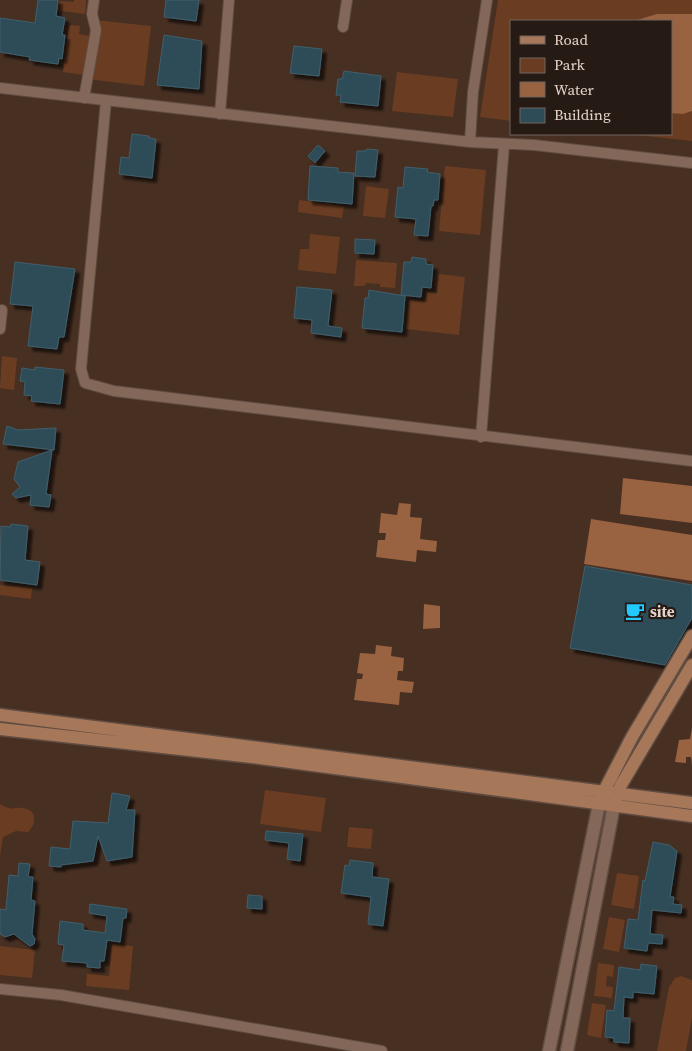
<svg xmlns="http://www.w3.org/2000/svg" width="692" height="1051" viewBox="0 0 692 1051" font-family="'Source Serif 4',serif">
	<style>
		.green { fill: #6a3d22 }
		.water { fill: #996241 }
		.building { fill: #2d4c58; stroke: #405f6c; filter: url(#shadow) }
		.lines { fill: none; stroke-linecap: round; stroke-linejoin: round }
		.minor-casing { stroke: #604c40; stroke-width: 12 }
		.tertiary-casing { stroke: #604c40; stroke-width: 15 }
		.secondary-casing { stroke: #604c40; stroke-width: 15 }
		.minor { stroke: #836859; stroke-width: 10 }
		.tertiary { stroke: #836859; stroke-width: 12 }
		.secondary { stroke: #a7775a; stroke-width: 12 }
		.labels { text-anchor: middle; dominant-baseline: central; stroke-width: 4.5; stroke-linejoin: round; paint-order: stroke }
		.poi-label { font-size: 15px; font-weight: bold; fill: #e4d4cc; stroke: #251a14; text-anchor: start }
	</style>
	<defs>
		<filter id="shadow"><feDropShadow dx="4.5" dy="4.5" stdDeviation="1" flood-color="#0009"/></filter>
	</defs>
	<rect width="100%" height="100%" fill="#472f22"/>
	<path class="green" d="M74,0H86L85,14L53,10V5L59,6L60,1L74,2Z
		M498,0H692V141L627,134H671V21H511V121L480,117Z
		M95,20L151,26L144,86L88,79Z
		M69,25L80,26L79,34L89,36L84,75L63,72Z
		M397,72L458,79L453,117L392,111Z
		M445,166L486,170L480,235L439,231Z
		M366,186L389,189L385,218L363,216Z
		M299,200L344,206L342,218L298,212Z
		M310,234L340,237L336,274L298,270L300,249H309Z
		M356,260L397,263L395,288L380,287V284L366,283L365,286H354Z
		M439,274L465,277L459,335L406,329L409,300L425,302L427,292L437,293Z
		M2,356L17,358L14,390L0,388Z
		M0,585L32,588L31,599L0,595Z
		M265,790L326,798L321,832L260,824Z
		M0,804C14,813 16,805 27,809C38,813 35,826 28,832L16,831L3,837L0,856Z
		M349,827L373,829L371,849L347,847Z
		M617,873L639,876L634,909L611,905Z
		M609,917L625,920L619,952L603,949Z
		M112,944L133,946L129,990L86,986L87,974L109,976Z
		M0,946L35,950L32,978L0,975Z
		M598,963L614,965L613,977L607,976L606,986L613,987L612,998L594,996Z
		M681,976L692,980V1017L686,1051H657L669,987L675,978Z
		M592,1003L606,1005L601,1038L587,1035Z"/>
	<path class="water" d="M657,14H692V111L683,114L671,113V21H634Z
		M623,478L692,486V523L620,514Z
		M399,503L411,504L410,517L422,518L420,539L437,541L436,552L417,550L416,562L376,557L378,540H385L386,533H379L381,513L397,515Z
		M591,519L692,535V581L584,564Z
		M424,604L440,606V628L423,629Z
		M376,645L392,647L391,656L404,658L403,671H398L397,680L414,682L412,693L400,692L399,705L354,700L357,679H362L363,674L357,673L360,653L375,654Z
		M692,728V766L691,757H686V763L675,762L679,740L690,739Z"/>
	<path class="building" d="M38,0H58L56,16L65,18L62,35H65L62,59L59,58L58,64L29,60L30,57L0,52V18L35,23Z
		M166,0H199L196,21L164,17Z
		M164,35L202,41L199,89L157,85Z
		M294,46L322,49L319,76L290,73Z
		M344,71L381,76L378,106L340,102L341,95H336L338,79H342Z
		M132,134L149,136V138L156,139L152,178L119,174L121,157L129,158Z
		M318,145L325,151L315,163L308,156Z
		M367,149L378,150L375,177L355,176L357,151H366Z
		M310,166L338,168V172L354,173L352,204L308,200Z
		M405,167L428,169L427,172L440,174L438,200H434L433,206H431L428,236L414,235L416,219L395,217L398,187L403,188Z
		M355,239L375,240L374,254L355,253Z
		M412,257L426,259V264L433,265L431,288L422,287L421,297L401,295L404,262H411Z
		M15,262L75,269L64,337H59L57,349L28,346L33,306L10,304Z
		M297,287L332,290L328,326L342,328L341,337L311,333L312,320L294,318Z
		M369,290L405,296L402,332L362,328L365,298H368Z
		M35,367L64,370L60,404L31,401L32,396L24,395L25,382L20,381L22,368L35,370Z
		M7,426L18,430L56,428L54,450L3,444Z
		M52,450L46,494L51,495L49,507L30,505L31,495L16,498L12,494L20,487L14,479L18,462Z
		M11,524L28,526L25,560L40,562L37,585L0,580L1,526L10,527Z
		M585,566L692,585V618L665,665L570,648Z
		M112,793L130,796L126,810H135L132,857L107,861L98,836L93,861L61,865V867L49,866L51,847L70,849L73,821L108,823Z
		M266,831L303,834L300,861L287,859L289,843L265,840Z
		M653,842L669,845L677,851L670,897H674L673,904L682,905L681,913L652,910L650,934L663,935L662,944L648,943L647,951L624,948L628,919L638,920L643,880L645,881Z
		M350,860L373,863L372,877L389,879L383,926L368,924L371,897L341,893L345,865L349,866Z
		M19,863L30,864L28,877H33L31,900L35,901L32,934L35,939L34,944L30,946L14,934L5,937L0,934V909L6,910L9,875L18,876Z
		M248,895L262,896V909L247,908Z
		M90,904L127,909L126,918H123L120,942L107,940L104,961H100V968L87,967V963L62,961L64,945L58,944L60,921L83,924V930L105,933L107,916L89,913Z
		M641,964L657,966L654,994L633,992V998L624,997L623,1018H630L629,1043L614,1042V1038L605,1037L607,1010L614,1011L619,967L640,970Z"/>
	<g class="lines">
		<g class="minor-casing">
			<path id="minor" d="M343,27L347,0
				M0,88L470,142L534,145L692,163
				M84,98L96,30L92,14L94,0
				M106,101L81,369L85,383L114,391L692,461
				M220,114L229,0
				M470,142L473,92L487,0
				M0,329L2,310
				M481,437L504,145
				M0,989L61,995L382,1051"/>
		</g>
		<g class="tertiary-casing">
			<path id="tertiary" d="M549,1051L599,804
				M567,1051L614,805"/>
		</g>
		<g class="secondary-casing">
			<path id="secondary" d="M0,715L692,803
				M0,729L260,758L692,816
				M601,797L632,737L692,636
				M615,800L621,785L692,665"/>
		</g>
		<use href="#minor" class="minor"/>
		<use href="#tertiary" class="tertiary"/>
		<use href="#secondary" class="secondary"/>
	</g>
	<defs>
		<g id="cafe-bare" transform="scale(1.5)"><path d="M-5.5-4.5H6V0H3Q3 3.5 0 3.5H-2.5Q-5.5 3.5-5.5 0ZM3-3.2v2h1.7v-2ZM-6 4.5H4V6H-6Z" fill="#21c9fd" stroke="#251a14" stroke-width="2.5" paint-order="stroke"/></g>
	</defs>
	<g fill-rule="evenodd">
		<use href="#cafe-bare" x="635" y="611"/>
	</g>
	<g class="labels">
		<g class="poi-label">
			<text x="650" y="611">site</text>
		</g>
	</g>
	<rect x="510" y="20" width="162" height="115" fill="#251a14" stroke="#71645e"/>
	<rect x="520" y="36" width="25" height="8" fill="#a7775a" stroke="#71645e"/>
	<text x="554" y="45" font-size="15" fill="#e4d4cc">Road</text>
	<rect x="520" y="58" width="25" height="15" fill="#6a3d22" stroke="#71645e"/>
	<text x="554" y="70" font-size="15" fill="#e4d4cc">Park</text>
	<rect x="520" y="82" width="25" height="15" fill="#996241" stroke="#71645e"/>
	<text x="554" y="95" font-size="15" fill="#e4d4cc">Water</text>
	<rect x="520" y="108" width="25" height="15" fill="#2d4c58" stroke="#71645e"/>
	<text x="554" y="120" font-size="15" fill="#e4d4cc">Building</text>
</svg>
